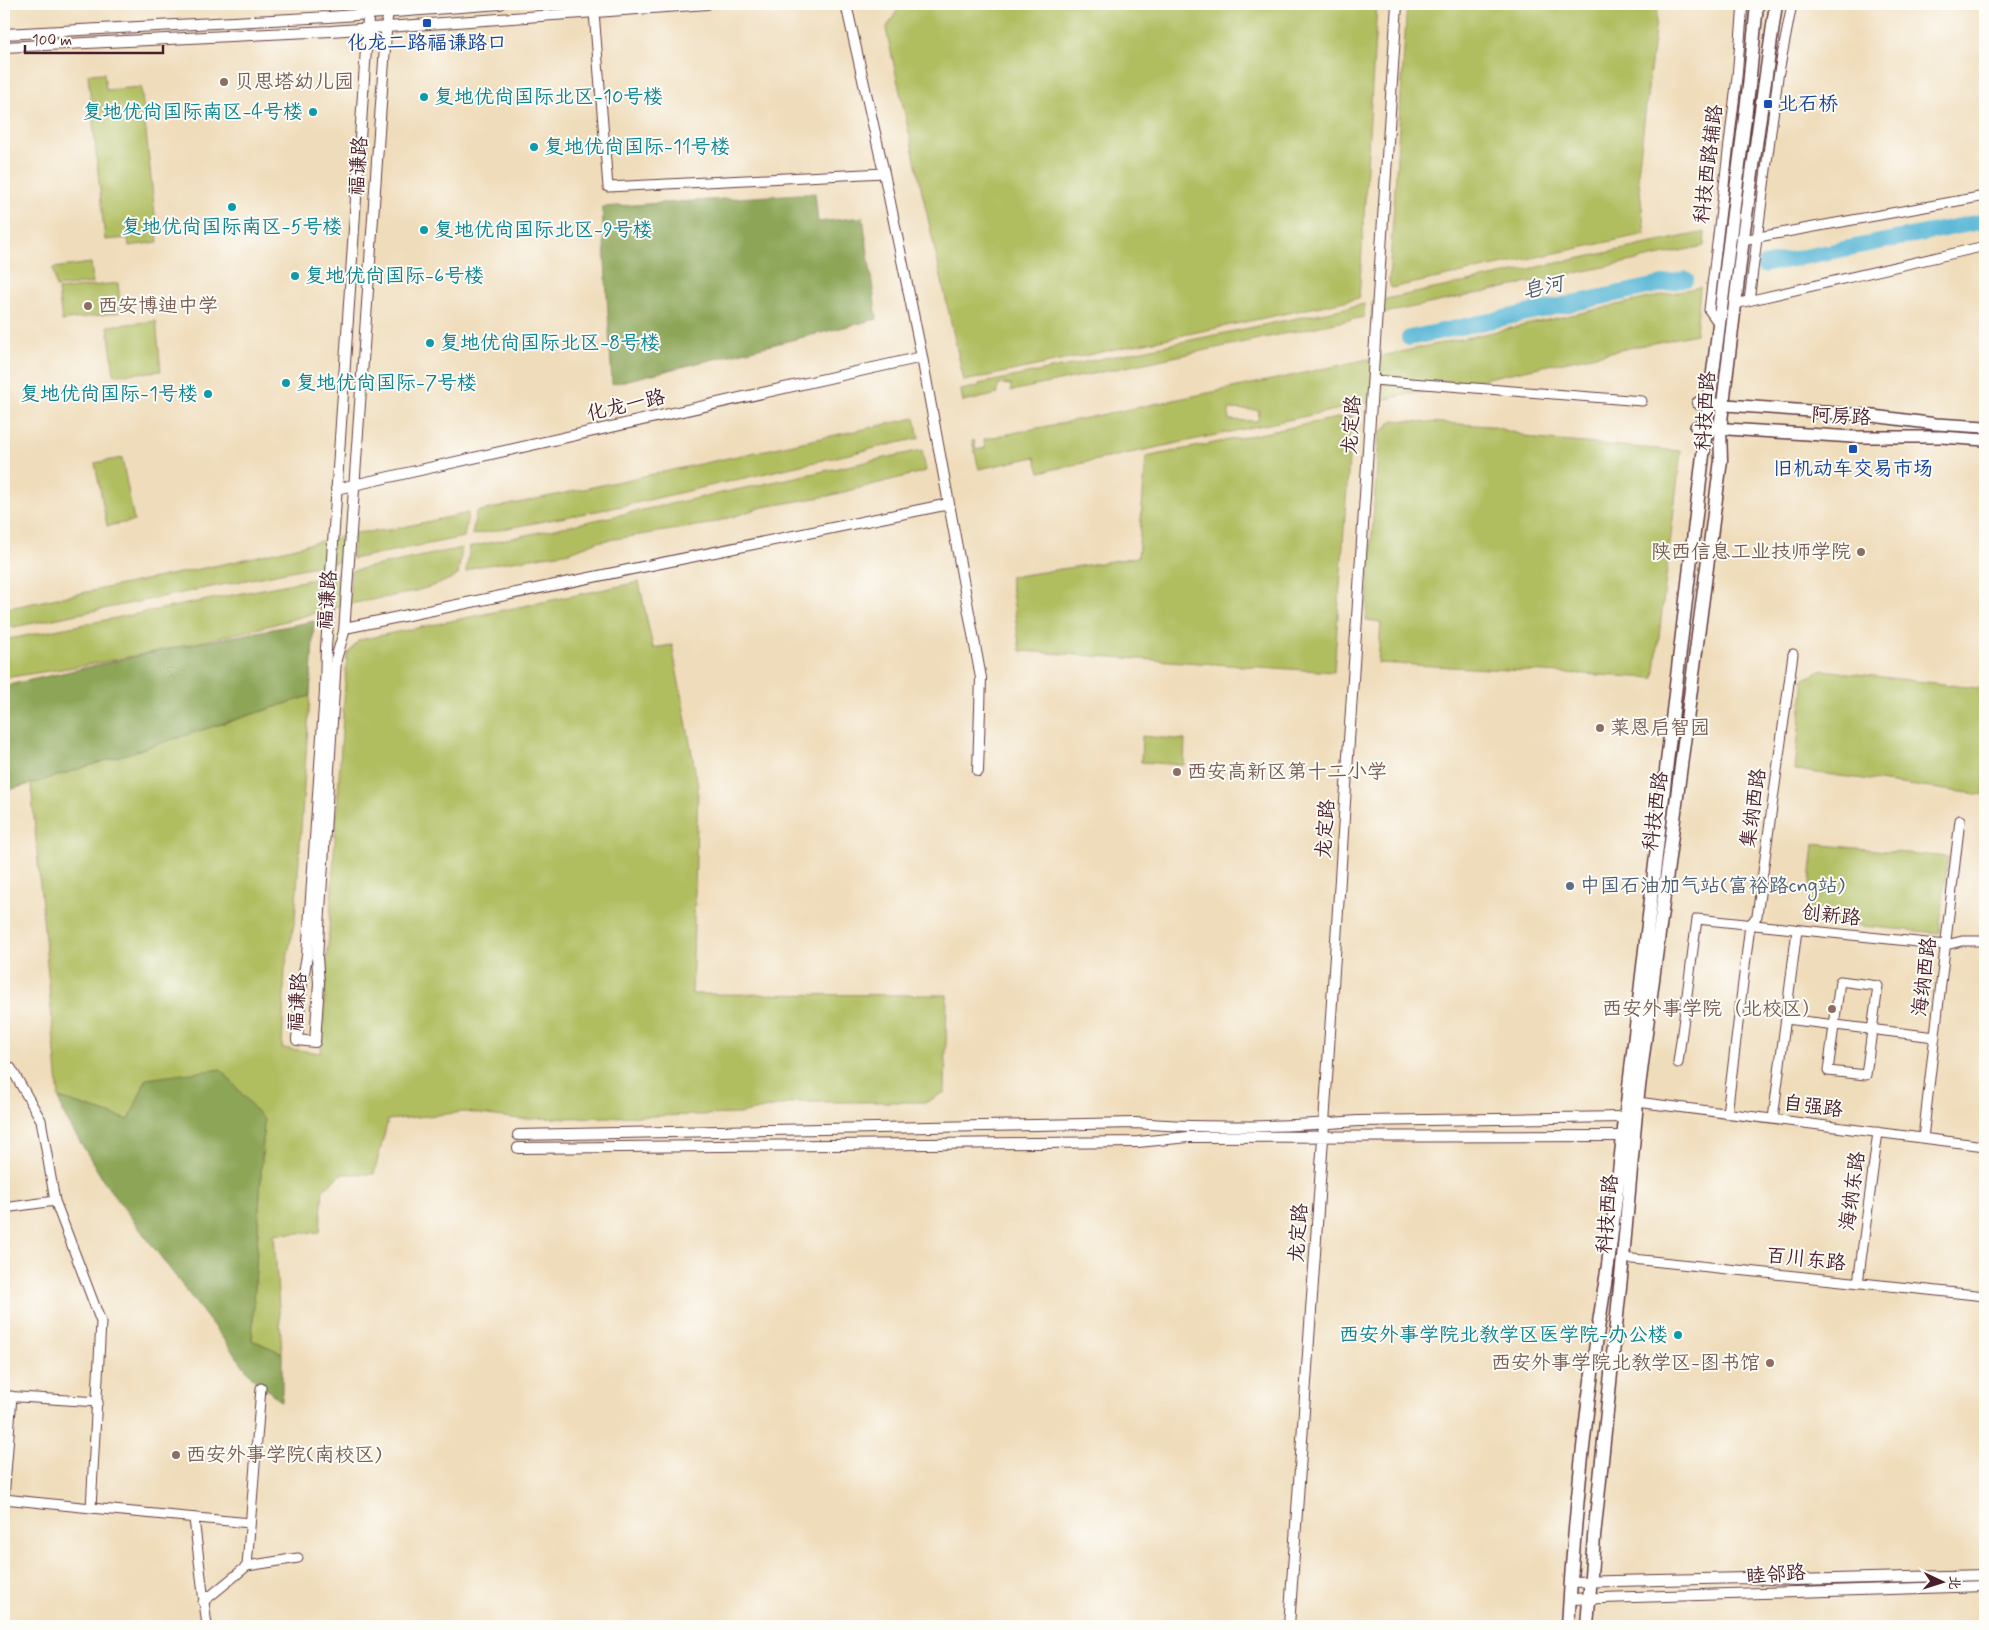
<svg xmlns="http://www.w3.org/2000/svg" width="1989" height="1630" viewBox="0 0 1989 1630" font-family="Mynerve,'LXGW WenKai TC',sans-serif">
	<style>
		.green { fill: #b1be61; stroke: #7e6e46; fill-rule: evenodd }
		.forest { fill: #8ca557; stroke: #6b6241 }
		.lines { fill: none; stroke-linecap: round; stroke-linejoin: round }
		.river { stroke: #57b6d5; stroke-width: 16 }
		.minor-casing { stroke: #633b40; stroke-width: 11 }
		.tertiary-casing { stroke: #633b40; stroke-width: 12 }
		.secondary-casing { stroke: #633b40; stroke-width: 14 }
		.primary-casing { stroke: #633b40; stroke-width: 15 }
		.minor { stroke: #fff; stroke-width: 9 }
		.tertiary { stroke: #fff; stroke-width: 10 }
		.secondary { stroke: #fff; stroke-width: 11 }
		.primary { stroke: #fff; stroke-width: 12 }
		.transit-dot { fill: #1a4fb4; stroke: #fdfcf7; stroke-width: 2 }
		.education-dot { fill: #8d6e63; stroke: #fdfcf7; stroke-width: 2 }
		.culture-dot { fill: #0f9aa8; stroke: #fdfcf7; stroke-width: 2 }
		.service-dot { fill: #5c6f8a; stroke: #fdfcf7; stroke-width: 2 }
		.labels { text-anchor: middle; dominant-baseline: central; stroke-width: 4; stroke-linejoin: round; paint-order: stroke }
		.transit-label { font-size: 20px; fill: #164399; stroke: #fdfcf7 }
		.education-label { font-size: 20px; fill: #785e54; stroke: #fdfcf7; text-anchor: start }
		.culture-label { font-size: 20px; fill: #0d838f; stroke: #fdfcf7; text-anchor: start }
		.street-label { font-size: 20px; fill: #4a1f2b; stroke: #fdfcf7 }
		.service-label { font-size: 20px; fill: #4e5e75; stroke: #fdfcf7; text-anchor: start }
		.water-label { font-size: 21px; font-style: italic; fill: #4f5b6f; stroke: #fdfcf7 }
	</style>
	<rect width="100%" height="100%" fill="#fdfcf7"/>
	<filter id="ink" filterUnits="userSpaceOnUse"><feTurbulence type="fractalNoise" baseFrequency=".02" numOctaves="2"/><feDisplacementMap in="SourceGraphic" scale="10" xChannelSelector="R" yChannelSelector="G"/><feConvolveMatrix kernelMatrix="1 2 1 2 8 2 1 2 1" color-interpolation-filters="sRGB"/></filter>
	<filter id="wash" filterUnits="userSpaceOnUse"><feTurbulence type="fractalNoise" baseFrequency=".0096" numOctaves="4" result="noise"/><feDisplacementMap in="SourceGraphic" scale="20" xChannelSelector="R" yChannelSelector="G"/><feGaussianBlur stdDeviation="1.12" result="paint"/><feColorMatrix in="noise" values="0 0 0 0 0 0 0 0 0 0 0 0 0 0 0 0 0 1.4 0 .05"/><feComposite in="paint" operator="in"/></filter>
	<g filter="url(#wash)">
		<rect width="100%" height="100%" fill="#efdcba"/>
		<path class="green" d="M927,4H1377L1359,298L964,381L886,29L900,6Z
			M1407,4H1658L1638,173L1645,234L1391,288L1389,281Z
			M104,73L106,90L141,87L158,242L129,246L128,238L105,240L88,74Z
			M1705,232L1704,246L1371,316L1372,302Z
			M91,263L93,283L56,287L53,268Z
			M118,283L121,312L62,321L58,290Z
			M1700,287L1696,334L1040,472L1035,457L979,469L972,441L974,440L976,450L985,448L984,439L1281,378ZM1229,409L1259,410L1258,421L1229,420Z
			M1365,304L1364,317L1011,391V385L998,384L997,394H998L963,402L961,390L979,386V384Z
			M156,321L161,371L114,375L108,326Z
			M1352,415L1334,672L1020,651L1010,577L1138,557L1146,457Z
			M915,418L919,438L622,506L472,535L476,512Z
			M1393,420L1491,426L1536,439L1681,451L1654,678L1378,663L1381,622L1366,620L1379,435Z
			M922,450L926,471L828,496L763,507L709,524L596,542L570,552L475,567L466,572L470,547Z
			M122,458L134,521L107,526L95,463Z
			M468,513L464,537L352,559L354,533L389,530Z
			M347,535L345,560L4,629V609L233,562Z
			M462,548L458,575C425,593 385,597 349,604L351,571Z
			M344,573L341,606L256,629L164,650L81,666L4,678V640Z
			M639,582L653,648L672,645L698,786L692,994L947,995L945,1092L927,1102H797L739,1114L519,1119L465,1112L388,1120L374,1174H342L323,1189L320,1232L274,1234L282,1353L252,1340L264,1120H129L59,1098L31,784L310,696L295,919L285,969L282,1048L321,1053L347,655L359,640Z
			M1823,670L1985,689L1984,795L1795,770L1804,679Z
			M1142,736L1185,740L1184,765L1141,762Z
			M1814,844L1948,857L1939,933L1806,921Z"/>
		<path class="forest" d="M815,193L818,222L863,217L877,319L612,384L602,207Z
			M314,621L310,696L31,784L4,791V686L164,650Z
			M221,1069L264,1120L252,1340L282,1353V1402L252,1377L107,1186L62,1112L59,1098L129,1120L146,1079Z"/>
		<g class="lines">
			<path class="river" d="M1763,265L1985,221
				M1409,338L1686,279"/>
		</g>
	</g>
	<g filter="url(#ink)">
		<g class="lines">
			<g class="minor-casing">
				<path id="minor" d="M594,12L608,187L884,173
					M1742,240L1985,196
					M1749,301L1778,77L1792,4
					M1735,304L1985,246
					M1719,324L1709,310L1737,77L1743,4
					M1373,380L1642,401
					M1840,981L1878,986L1866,1075L1828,1071Z
					M1786,1019L1935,1037
					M4,1063L11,1068L41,1120L55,1201L101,1322L91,1508L250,1523
					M1678,1063L1697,919L1946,945L1962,941H1985
					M1637,1102L1985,1146
					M1727,1114L1750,925L1757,916L1793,654
					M1773,1119L1797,930
					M1923,1138L1960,820
					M4,1208L55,1201
					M1623,1258L1985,1296
					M1858,1283L1878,1132
					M4,1396L98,1402
					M12,1396L4,1499L91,1508
					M194,1519L207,1626
					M247,1566L261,1388
					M203,1602L247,1566L298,1558"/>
			</g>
			<g class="tertiary-casing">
				<path id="tertiary" d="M369,4L326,648L325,692L307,956L301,989L297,1040L315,1042L319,983L317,958L336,659L344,632L388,4
					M846,4L884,173L922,357L981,678L978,771
					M4,34L329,17L500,4
					M4,47L331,31L707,4
					M336,489L922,357
					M345,628L949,504
					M518,1135L1135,1123C1209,1129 1284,1127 1358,1121L1625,1117
					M518,1148L1138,1142L1188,1137L1623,1136
					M1571,1582L1746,1578L1795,1580L1985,1575
					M1570,1599L1985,1586
					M1289,1626L1324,1124L1397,4"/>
			</g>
			<g class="secondary-casing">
				<path id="secondary" d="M1698,403L1865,415L1936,424L1985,427
					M1696,427L1853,437H1941L1985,440"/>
			</g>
			<g class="primary-casing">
				<path id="primary" d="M1568,1626C1575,1505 1588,1385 1608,1265L1709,404L1749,86L1757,4
					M1587,1626L1594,1537L1623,1258L1637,1102L1721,460L1720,429L1744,230L1776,4"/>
			</g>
			<use href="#minor" class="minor"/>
			<use href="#tertiary" class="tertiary"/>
			<use href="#secondary" class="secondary"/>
			<use href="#primary" class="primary"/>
		</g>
	</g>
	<g class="transit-dot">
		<rect x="422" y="18" width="10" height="10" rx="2.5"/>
		<rect x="1763" y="99" width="10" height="10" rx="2.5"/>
		<rect x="1848" y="444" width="10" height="10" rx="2.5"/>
	</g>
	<g class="education-dot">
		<circle cx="224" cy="82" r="5"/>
		<circle cx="88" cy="306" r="5"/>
		<circle cx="1861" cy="552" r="5"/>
		<circle cx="1600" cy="728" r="5"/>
		<circle cx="1177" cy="772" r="5"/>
		<circle cx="1832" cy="1009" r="5"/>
		<circle cx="1770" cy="1363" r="5"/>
		<circle cx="176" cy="1455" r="5"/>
	</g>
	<g class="culture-dot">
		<circle cx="424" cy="97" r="5"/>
		<circle cx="313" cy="112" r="5"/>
		<circle cx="534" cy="147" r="5"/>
		<circle cx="232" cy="207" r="5"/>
		<circle cx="424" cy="230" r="5"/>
		<circle cx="295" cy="276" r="5"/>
		<circle cx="430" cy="343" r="5"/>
		<circle cx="286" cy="383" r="5"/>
		<circle cx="208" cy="394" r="5"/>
		<circle cx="1678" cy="1335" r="5"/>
	</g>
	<circle class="service-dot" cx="1570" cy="886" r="5"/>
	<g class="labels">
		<g class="transit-label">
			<text x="427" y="43">化龙二路福谦路口</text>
			<text x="1778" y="104" text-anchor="start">北石桥</text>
			<text x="1853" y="469">旧机动车交易市场</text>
		</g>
		<g class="education-label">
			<text x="234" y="82">贝思塔幼儿园</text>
			<text x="98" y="306">西安博迪中学</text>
			<text x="1851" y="552" text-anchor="end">陕西信息工业技师学院</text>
			<text x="1610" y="728">莱恩启智园</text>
			<text x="1187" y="772">西安高新区第十二小学</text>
			<text x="1822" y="1009" text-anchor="end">西安外事学院（北校区）</text>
			<text x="1760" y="1363" text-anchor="end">西安外事学院北教学区-图书馆</text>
			<text x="186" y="1455">西安外事学院(南校区)</text>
		</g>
		<g class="culture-label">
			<text x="434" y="97">复地优尚国际北区-10号楼</text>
			<text x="303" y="112" text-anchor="end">复地优尚国际南区-4号楼</text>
			<text x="544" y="147">复地优尚国际-11号楼</text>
			<text x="232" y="227" text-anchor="middle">复地优尚国际南区-5号楼</text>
			<text x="434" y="230">复地优尚国际北区-9号楼</text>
			<text x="305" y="276">复地优尚国际-6号楼</text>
			<text x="440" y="343">复地优尚国际北区-8号楼</text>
			<text x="296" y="383">复地优尚国际-7号楼</text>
			<text x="198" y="394" text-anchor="end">复地优尚国际-1号楼</text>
			<text x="1668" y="1335" text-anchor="end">西安外事学院北教学区医学院-办公楼</text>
		</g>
		<g class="street-label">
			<text transform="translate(1709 164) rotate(-83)">科技西路辅路</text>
			<text transform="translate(359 166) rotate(-86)">福谦路</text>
			<text transform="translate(626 406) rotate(-13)">化龙一路</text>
			<text transform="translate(1706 411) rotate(-86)">科技西路</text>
			<text transform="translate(1841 417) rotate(3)">阿房路</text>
			<text transform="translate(1352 425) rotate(-86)">龙定路</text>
			<text transform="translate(328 600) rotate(-85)">福谦路</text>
			<text transform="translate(1754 808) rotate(-82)">集纳西路</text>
			<text transform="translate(1656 811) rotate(-82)">科技西路</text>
			<text transform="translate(1326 829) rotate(-86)">龙定路</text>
			<text transform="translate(1831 916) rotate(6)">创新路</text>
			<text transform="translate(1925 977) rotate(-83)">海纳西路</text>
			<text transform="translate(298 1002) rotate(-86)">福谦路</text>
			<text transform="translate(1813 1107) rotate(7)">自强路</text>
			<text transform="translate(1853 1191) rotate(-82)">海纳东路</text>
			<text transform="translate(1608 1214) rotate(-85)">科技西路</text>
			<text transform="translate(1299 1233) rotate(-86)">龙定路</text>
			<text transform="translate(1806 1260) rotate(6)">百川东路</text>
			<text transform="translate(1776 1575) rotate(-4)">睦邻路</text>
		</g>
		<g class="service-label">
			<text x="1580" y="886">中国石油加气站(富裕路cng站)</text>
		</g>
		<g class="water-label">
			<text transform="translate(1543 288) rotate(-12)">皂河</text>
		</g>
	</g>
	<rect width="1989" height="1630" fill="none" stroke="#fdfcf7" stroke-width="20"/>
	<g transform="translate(1942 1582) rotate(94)" stroke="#fdfcf7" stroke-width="4" paint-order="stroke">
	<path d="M0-4L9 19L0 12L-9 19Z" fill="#4a1f2b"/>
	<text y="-8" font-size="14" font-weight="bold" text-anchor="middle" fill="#4a1f2b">北</text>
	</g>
	<path d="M25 45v8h138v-8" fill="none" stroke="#4a1f2b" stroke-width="2.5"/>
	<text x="32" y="45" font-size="15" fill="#4a1f2b" stroke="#fdfcf7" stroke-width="4" paint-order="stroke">100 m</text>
</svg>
